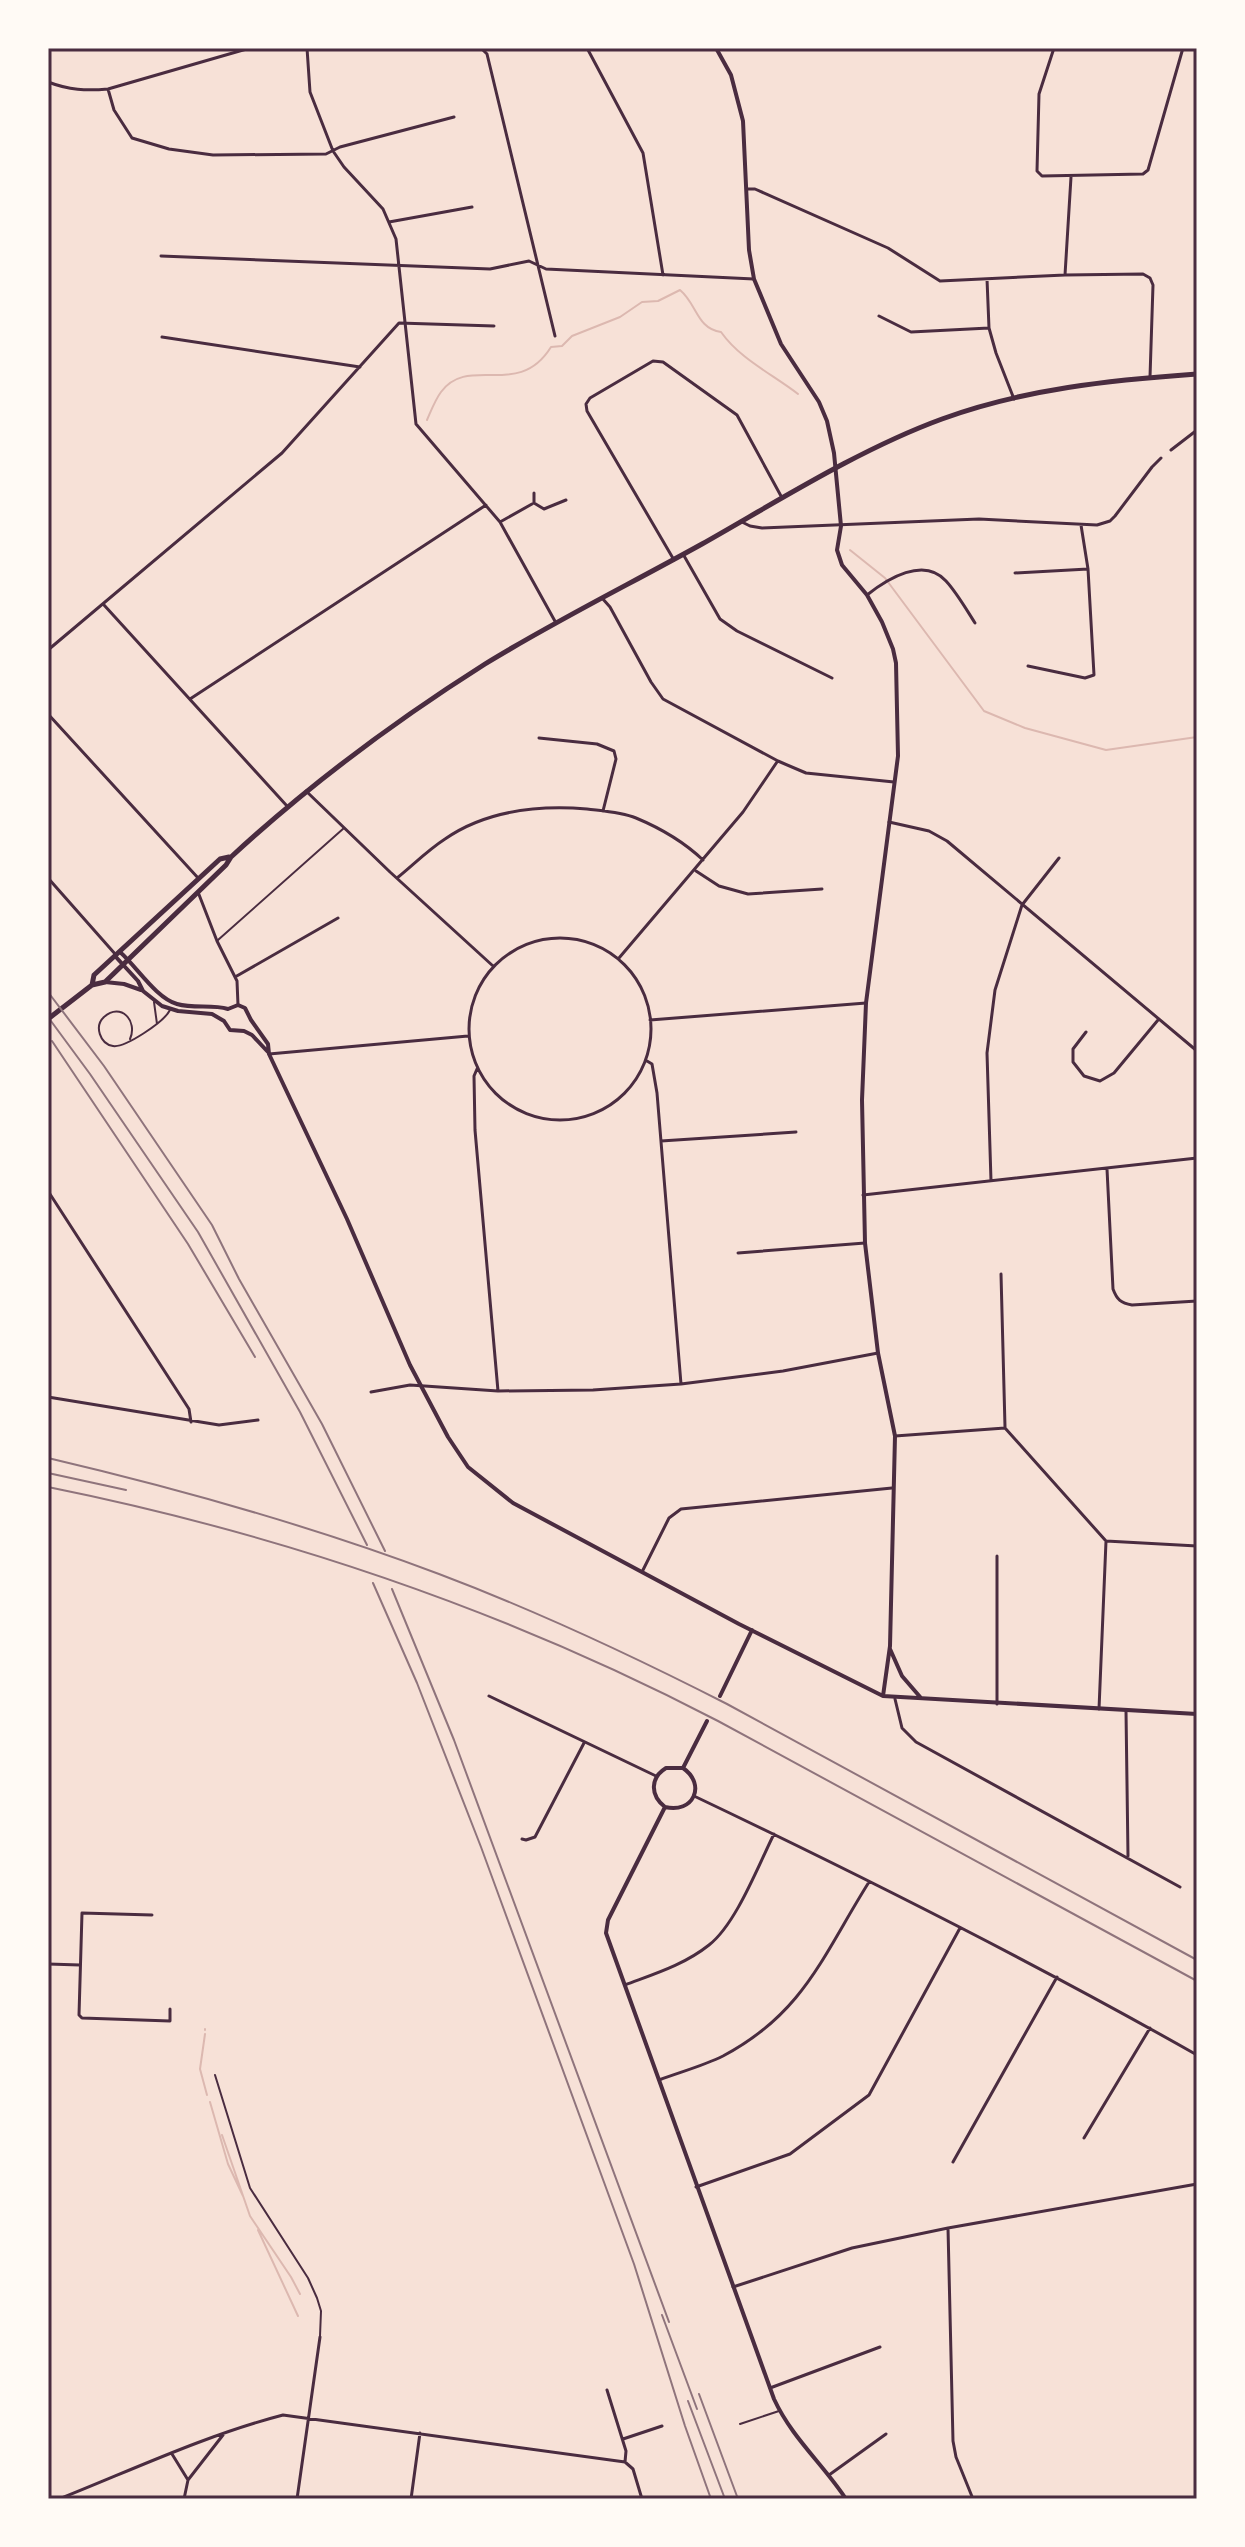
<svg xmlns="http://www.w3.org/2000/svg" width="1245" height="2547" viewBox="0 0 1245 2547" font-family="Commissioner,sans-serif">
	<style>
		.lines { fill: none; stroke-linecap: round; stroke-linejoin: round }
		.stream { stroke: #dcb8b0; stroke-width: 2 }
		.service { stroke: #4a2c40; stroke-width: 2 }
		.minor { stroke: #4a2c40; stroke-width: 3 }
		.tertiary { stroke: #4a2c40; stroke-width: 4 }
		.primary { stroke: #4a2c40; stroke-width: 5 }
		.rail { stroke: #8f747c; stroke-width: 2 }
		.neatline { fill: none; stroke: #4a2c40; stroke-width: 3 }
	</style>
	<rect width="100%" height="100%" fill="#f7e1d7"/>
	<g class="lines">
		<path class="stream" d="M427,420C431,411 435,400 441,392C469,354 518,400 551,347L562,346L572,336L620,317L642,302L658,301L680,290C697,304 697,329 721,332C740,359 772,374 798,394
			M850,550L885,578L984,711L1025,728L1106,750L1197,737
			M205,2030V2029
			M205,2034L200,2069L207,2095
			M210,2102L228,2164L243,2196
			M222,2135L250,2216L291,2277L300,2294
			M258,2230L298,2316"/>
		<path class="service" d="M218,940L344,828
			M154,1002L157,1024
			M130,1039C138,1021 121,1002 104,1017C94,1026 100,1044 113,1046C125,1048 164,1022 170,1010
			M215,2075L250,2188L308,2278L317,2298L321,2311L320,2336
			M740,2424L779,2411"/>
		<path class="minor" d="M307,48L310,92L333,151L344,167L383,209L396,239L416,424L500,522L556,623
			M481,48L487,54L555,336
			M587,48L643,153L663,275
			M1054,48L1039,94L1037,171L1042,176L1143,174L1148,170L1183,48
			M48,82C69,90 86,91 108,89L250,48
			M108,89L114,110L132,138L169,149L213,155L326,154L340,147L454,117
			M747,189H755L888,248L940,281L1065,275L1143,274L1150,278L1153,285L1150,377
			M389,222L472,207
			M161,256L490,269L529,261L546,269L754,279
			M1065,275L1071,177
			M987,279L989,328L996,353L1014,399
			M879,316L911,332L989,328
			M162,337L360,367
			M1171,450L1197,430
			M534,493V503L544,509L566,500
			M500,522L532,504
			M742,522L750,526L762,528L979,519L1097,525L1110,521L1115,516L1152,467L1161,458
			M683,554L720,619L737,631L832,678
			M674,560L587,411L586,404L590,398L653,361L663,362L737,415L781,496
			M1015,573L1088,569
			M867,595C887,579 924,556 946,581C957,593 966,609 975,623
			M602,598L610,607L651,682L663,699L778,761L806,773L894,782
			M104,605L287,806
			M48,650L282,453L399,323L494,326
			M1028,666L1085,678L1094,675L1088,569L1081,525
			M190,699L486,505
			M48,714L199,879
			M539,738L597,744L614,751L616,759L603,811
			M306,791L390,872L493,966
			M889,822L929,831L947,841L1197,1051
			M696,871L719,886L748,894L822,889
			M48,878L116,955
			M397,878C413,865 428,850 445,839C487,810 538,805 587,809C603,811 621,812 636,818C660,828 684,842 703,860
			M198,892L217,941L237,981L238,1005
			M469 1029a91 91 0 1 1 182 0a91 91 0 1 1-182 0Z
			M619,958L743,812L777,762
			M235,977L338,918
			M650,1020L866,1003
			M1086,1032L1073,1049V1062L1084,1076L1100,1081L1114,1073L1158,1020
			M269,1054L468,1036
			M647,1061L652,1064L657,1093L681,1384
			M477,1069L474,1076L475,1130L498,1391
			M661,1141L796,1132
			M1107,1169L1113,1289C1117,1300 1121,1303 1132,1305L1197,1301
			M991,1181L987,1053L995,990L1022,905L1059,858
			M48,1191L189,1409L191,1422
			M863,1195L1197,1158
			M738,1253L865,1243
			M1001,1274L1005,1427
			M371,1392L410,1385L498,1391L593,1390L681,1384L783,1371L878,1353
			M48,1397L219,1425L258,1420
			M895,1436L1005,1428L1106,1541L1197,1546
			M997,1556V1704
			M642,1572L669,1518L681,1509L892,1488
			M489,1696L656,1776
			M895,1699L902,1728L916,1742L1180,1887
			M1099,1709L1106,1541
			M1126,1711L1128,1856
			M694,1796C864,1877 1033,1962 1197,2055
			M522,1839L526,1840L535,1837L584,1743
			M152,1915L82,1913L79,2015L82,2018L170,2021V2009
			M48,1964L80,1965
			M625,1985C654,1974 684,1965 709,1945C736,1924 758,1866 774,1834
			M659,2080C680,2072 703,2066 723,2056C804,2013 823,1955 869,1882
			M1084,2138L1150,2028
			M953,2162L1057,1977
			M696,2187L790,2154L869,2095L960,1928
			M948,2228L953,2441L956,2457L973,2499
			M733,2287L852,2248L948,2228L1197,2184
			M770,2388L880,2347
			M607,2390L626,2451L625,2462L633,2469L642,2499
			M623,2439L662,2426
			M172,2454L188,2480
			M829,2475L886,2434
			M59,2499C132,2470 206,2435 283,2415L625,2462
			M184,2499L188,2480L223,2435
			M297,2499L320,2337
			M411,2499L420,2433"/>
		<path class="tertiary" d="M716,48L731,75L743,121L749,250L754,279L781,344L819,402L827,421L834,453L841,526L837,550L842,565L867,595L882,622L893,649L896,663L898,756L866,1003L862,1100L865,1243L878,1353L895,1436L890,1646L883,1696
			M120,952C137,967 156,998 177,1004C194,1009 212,1004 228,1009
			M115,956L138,981L143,991L162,1006L178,1011L212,1014L224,1021L230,1030L244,1031L252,1035L268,1052
			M105,982L124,984L141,990
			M228,1009L238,1005L245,1008L251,1020L268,1044L269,1054L347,1219L410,1365L448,1437L468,1467L513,1503L739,1624L883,1696L1197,1714
			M890,1649L902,1676L921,1698
			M720,1696L752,1630
			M683,1768L707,1721
			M665,1807L608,1920L606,1933L774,2399C792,2438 823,2464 846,2499
			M665,1807C693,1814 707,1785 683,1768
			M665,1807C650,1795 650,1778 666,1768H683"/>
		<path class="primary" d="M92,985L94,975L220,859L229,857
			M48,1019L92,985L105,982L226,865L231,857C309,785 395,721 485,664C555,621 630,584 702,544C778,501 860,449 942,419C1024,389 1111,380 1197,374"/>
		<path class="rail" d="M48,992L104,1066L212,1225L239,1279L322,1424L385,1551
			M48,1017L90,1074L198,1232L300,1412L367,1545
			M52,1041L188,1244L255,1357
			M48,1458C180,1489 312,1526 439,1574C537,1611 633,1656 727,1704L1197,1960
			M48,1473L126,1490
			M48,1487C281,1534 507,1611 718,1721L1197,1981
			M373,1583L417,1683L481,1847L634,2264L685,2426L711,2499
			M392,1589L454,1740L669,2322
			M662,2315L697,2409
			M699,2394L738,2499
			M688,2401L725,2499"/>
	</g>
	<rect width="1245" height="2547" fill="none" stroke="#fffaf5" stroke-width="100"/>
	<rect x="50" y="50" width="1145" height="2447" class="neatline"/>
</svg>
